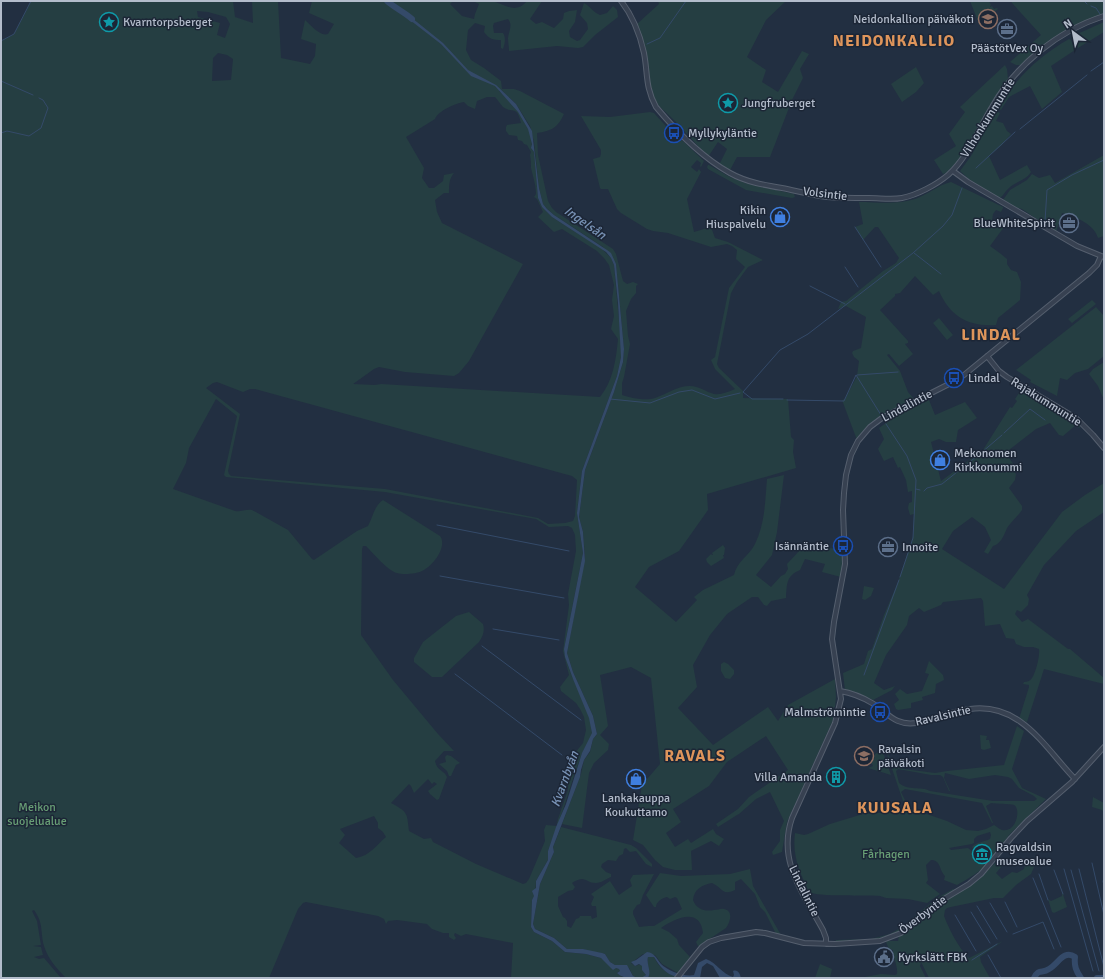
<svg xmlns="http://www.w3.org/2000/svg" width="1105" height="979" viewBox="0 0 1105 979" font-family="Signika,sans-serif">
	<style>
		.green { fill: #253e42; fill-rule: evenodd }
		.water { fill: #344a69 }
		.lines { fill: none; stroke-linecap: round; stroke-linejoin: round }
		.stream { stroke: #344a69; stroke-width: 1 }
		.river { stroke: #344a69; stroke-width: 6 }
		.tertiary-casing { stroke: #555f6e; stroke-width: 6 }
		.tertiary { stroke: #374151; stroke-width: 4 }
		.labels { text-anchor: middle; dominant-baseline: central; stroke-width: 3; stroke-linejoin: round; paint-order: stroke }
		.poi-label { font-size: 12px; fill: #b3bccb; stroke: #1c2636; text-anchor: start }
		.street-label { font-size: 12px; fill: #b3bccb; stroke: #1c2636 }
		.park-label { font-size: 12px; fill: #689e75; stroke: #1c2636 }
		.water-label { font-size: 13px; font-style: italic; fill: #7892b5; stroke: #1c2636 }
		.district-label { font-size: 16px; font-weight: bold; letter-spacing: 1px; fill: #de955b; stroke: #1c2636 }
	</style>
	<rect width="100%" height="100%" fill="#222f41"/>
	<path class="green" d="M31,1H210V2L233,1L235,17L253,23L252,1H278L281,58L310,64L315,56L316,44L301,39L305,20C311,25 320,37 328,34L334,24L309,13L312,1H453L450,4L462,16L474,19L475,14L479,4L473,1C479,1 486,0 492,1C505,4 515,15 527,1H542L530,19L536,24L542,22L554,28L563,19L564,13L569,11L577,10L575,22L569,31L570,37L577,41L580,40L588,29L587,23L580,15L584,3C591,7 593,12 600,15L607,13L613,6L617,10L618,17L595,35L583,47L578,48L557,46L509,51C509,47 508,42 508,38C509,30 513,25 508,19L494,23L493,26L494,33H503C506,37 505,44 503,49L501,48V40C493,40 489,39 484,32L485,26L475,23L468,30L466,50L471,60L484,68L501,81L502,89H514L520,91L564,114C558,127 552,131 537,133L538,155L548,201L552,208L556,212L613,249L616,254L623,281L627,284L633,282L638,284L636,286V293L631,299L626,311L628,336L630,344L624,377L622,383V395C630,398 647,401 655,398C667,394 677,386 690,386C699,386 706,392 714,394C721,395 728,392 735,389L715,369L711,360L715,357L729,288L745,267L736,259L737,250L732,246L727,244L711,247L668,233L653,231L647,229L621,213L617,209L608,189H601L600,188L593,159L600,157L601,154V150L581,116L610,117L650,112L654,113L674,135L684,142L704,161L701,167L700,166L701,163L697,160L691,167L697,172L699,169L701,172L687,199L694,232L711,227L715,238L728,242L763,260L748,267L737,282L731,293L717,364L719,368L743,391V398L788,399L791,437L794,440L793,452L796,468L707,494L708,510L679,551L649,567L635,587L676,622L697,600L694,597L703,590L734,575C737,561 749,556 755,544C765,524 765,502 767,479L784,475L777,532L772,555L756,575L771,587L781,576L785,574L788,569L787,564L801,549L802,546L841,549C844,558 843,567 841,577L822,572L825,564L805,559L800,570C786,576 787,584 786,598L771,601L767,606L764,605L758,597H752L727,614L710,635L693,665L697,687L678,708L713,745L768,707L778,721L788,705L835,679L836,697L835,707H834L833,711L835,712L833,720L787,822L782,852L773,855L772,852L780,841V830L784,821L770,792L756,799L739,814L737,815L718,827L716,824L738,809L749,797L788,770L766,736L727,762L709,786L673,809L681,822L666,833L675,847L688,839L691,843L713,829L716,834L724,839L719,846L711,841L691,851L692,870H675L663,867L655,860L643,845L633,840L642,785L660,764L651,678L631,667L600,675L608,726L600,735L609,744L608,750L594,763L589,773L582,828L562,824L581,774L584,760L590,752L593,739L597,734L593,716L573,672L567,653L585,557L583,532L579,517L585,470L614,392L623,362L624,349L616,264L603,247L554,215L547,209L543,204L539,188L534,142L530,126L516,104L500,89L499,91C511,102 537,130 531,148L534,152L538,198L542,207L552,217L602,249L611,258L614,265L621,343V357L617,376L582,471L577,513L583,553L564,649C568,678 591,706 592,733C593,739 585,746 583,752C573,775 567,800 558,824H557L558,819L568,790L569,766L571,758L583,743L586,730L584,717L580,709L576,703L561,691L560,687L569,675L563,651L569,605L568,594L576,551L575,535L572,528L568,526L549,527L536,519L385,492L226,477L224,475L237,416L216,399L189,448L186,463L173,489L235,511C241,512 246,509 252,510L288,530L312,559L314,560L357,531L368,526C373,517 374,506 383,500L440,536C448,547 432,567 422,571C416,574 403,575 397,573C388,571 373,553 366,546H363L362,549L361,635L393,680L438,734L454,751H444L435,761C437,771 444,770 447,777L439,799L437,800L430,794L428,791L437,784L434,782L432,784L428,779L414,793L411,786L409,784L391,803C408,812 407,813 409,831L424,839L431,838L433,842L476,864L523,884L526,883L529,879L545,841L544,830L546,825L557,826L548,851V860L536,881L535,896L532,900L531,927L534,932L552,941L565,952L586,954L601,958L616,968L619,969L620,971L617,973L624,978H511L513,943L466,934L461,936L455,933L454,935L456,938L454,940L449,937V933H443L432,929L427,924L397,920L388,921L386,924L384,919L378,916L306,902L303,903L298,909L269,978H66C57,969 48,959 44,946C40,931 44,924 34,910L32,911L37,921L41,945L33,946L41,947L43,955L34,957L39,959L44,958L61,978H1V41L14,34ZM197,11L208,12L226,17L230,24L225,38L217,35L220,23L198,17ZM218,53L227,55L233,59L231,80L212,81L213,58ZM487,97H495C498,100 500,104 503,107C513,114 517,105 521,123L507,125L506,127V131L509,135L517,136L518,140L522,141L524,144L527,145L531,152L530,155C531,160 531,163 531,168C533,177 536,185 536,194L534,197L537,199L543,212L538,217L554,232L562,229L597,251L604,258L609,265L614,285L612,300L614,316L611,329L618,339C616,360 613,381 600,397L381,384L375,385L353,384L374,369L379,367L405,372L454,376L459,373L469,361L523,264L442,223L437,212L435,200L444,193H449C449,185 449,179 454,173L444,175L443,181L434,188H429L422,178L424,168L406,137L435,119C438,111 456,103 464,102L468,106L475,109L477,101ZM217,382L243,392L250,389H255L572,476L577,480L575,516L573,521L565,523L548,524L538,518L385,489L231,476L229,474L228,471L240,414L206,388L213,383ZM374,816L378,823V828L383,832L386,837C376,845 370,856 356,858L339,843L345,835L340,829Z
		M658,1H786L766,20L747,57L766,70L762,82L778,92L802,51L809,54L800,69L803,78L792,100L770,157H737L730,170L719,165L727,149L718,142L708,157L675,121L659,106L653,97L648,77L647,54L637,24L659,4Z
		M970,1H989L991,5L990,6V7L992,6L994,9L997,8L998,9L991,14L992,16L986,23L980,26Z
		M1011,1H1104V14C1072,24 1045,43 1021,65H1016L1010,62L1041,35L1012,3Z
		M1104,22V32L1078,48L1074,39L1075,35Z
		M1069,39L1071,40L1075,50L1051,66L1062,92L1042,109L1030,86L1009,97L1001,110L999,109V107C1016,78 1039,56 1069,39Z
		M1005,65L1007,69L1008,79L987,110L967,149L960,159L946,173L943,174L934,160L956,146L949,134L965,112L960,107Z
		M916,67L924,83L916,92L902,102L891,84Z
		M998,112L1000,113L996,121L1003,123L1007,131L1011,134L1002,145L989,156L1000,180L1027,165L1031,172C1026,181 1015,181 1008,189C1004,192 1004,196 999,198L970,180L960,171L971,156L995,113Z
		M1104,155V236L1098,238C1094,224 1076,217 1062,213L1056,232L1022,209L1014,207L1003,200L1010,190L1027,180L1032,174L1039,178L1050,175L1055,183Z
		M708,165H709L730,177L748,184L794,194L795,197L792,198L746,190L708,169L707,167Z
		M951,182L1003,207V208L1001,212L996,210L993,214L991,228H997L1000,225L1004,227L990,246L1001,254L1007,259V264L1011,270L1017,272L1021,282L1020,300L998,318L996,325C968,327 950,316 939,291L933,295L915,276L900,293L895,294V296L880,310L908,341V343L905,344L913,354L899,366L889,354L887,355L900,371L908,392L914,399C890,410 873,419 857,440L842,400L845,399L857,376L859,361L854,357L852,353L853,351L861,348L866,317L846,306L838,309L841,302L846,301L883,271L896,263L899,258L878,227H875L863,240L855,227L863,224L859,202C877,202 897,205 915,199C927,195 938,185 951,182Z
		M1092,300L1096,304L1072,323L1068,319Z
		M1096,307L1104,316V356L1088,369L1075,373L1067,380L1060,378L1057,396L1030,382L1031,380L1016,370Z
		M939,318L953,335L947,340L933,323Z
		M1104,362V400L1098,386L1089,374L1093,369Z
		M1021,390L1025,391L1076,421L1081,425L1080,427L1079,428L1076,425L1063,436L1059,435L1050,423L1036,429L1005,453L1015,466L1014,471L1016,474L1015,480L1009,488L1022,506V510C1018,516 1011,522 1007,528C1004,535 1001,544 993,546L988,554L984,552L991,540L985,527L972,517L953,531L942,549L1004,589L1062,512L1085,495L1104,483V512L1076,531L1044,565L1027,595L1029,599L1028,605L1021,612L1017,610L1015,614L1022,622L1028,619L1068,649H1070L1104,678V684L1044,669L1027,722L1019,719L1029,687V685L1023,684L1024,682C1027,682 1030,681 1032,678C1036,672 1040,656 1039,649L1033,647H1024L1016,644L1014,639L1006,638L1000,624L985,626L983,601L981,598L943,602L941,605L924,612L919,608L909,616L907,625L886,655L874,683L884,690L895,686L892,690L873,700L858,693L845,690L843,673L864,664L868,651L872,649L884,615L898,582L913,536L914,514L910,515L908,508L909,503L912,502V491L908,492L906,480L900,467L898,468L893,457L884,461L878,449L884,439L879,428L897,415L929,400L935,415L965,402L977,418L958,430L956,442H946L939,439L931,442L941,481L983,450L1010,407L1012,408L1017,401L1015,399Z
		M723,545L725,548L724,555H723L724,558L711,566L707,562L706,559L711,554L712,555H713L712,553Z
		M864,586L874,588L871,596L865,600L862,599Z
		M469,612L483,624C485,631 483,636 479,642L442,677H432L414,662V658L423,642L456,616Z
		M929,661L943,675L944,680L936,684L935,693L922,697L923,700L911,703V708L898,710L896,709L894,704L899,700L895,694L900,689L907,694L922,691L929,674L925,673Z
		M724,662L728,664L734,670V674L730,679L725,678L721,671V664Z
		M1017,726L1024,731L1012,769L1022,788L1046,799L1010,834L988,863L984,862L972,847C976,842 984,842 990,839L991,835L990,832L977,836L974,839V843L972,844L949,848L951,850L968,848L977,855L985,866C977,874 967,879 957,885L944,880L945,876C939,870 941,860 931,860L926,865L928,880L926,883L940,894L927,903L908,899L886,898L880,896C867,895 817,897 809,892C800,872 792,857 795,833L804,835L808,834L830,824L863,814L908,811V809L903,801L886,751L887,750L889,757L904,769L935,773L947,771L1004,765ZM898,769L931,775H940L943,777L949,791H950L944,778L945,773L969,779L995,775L1008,777L1012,779L1019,788L1034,796L1037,799L1034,801H993L930,791C921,786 908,791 899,783L896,771ZM905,789L982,803L992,823H993L986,806L991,803C995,804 1012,804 1014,805C1021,808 1017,833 1002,830C999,829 996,826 994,825L986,829L978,831L966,830L947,821L909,808L901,792Z
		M980,735L987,736L986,740H989L991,748L984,750L981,749Z
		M880,751L883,752L891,775L868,768L873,766L871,762L874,760L875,754Z
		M447,755L451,756L460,763L456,765L451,776H449L447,771L439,764L446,762L445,757Z
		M1093,797L1104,803V812L1102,810L1092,807Z
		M561,827L631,845L636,848L652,864V867L646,864L636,851L630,852L626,848L624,849L623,854L619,856L616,861L608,860L602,864L601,867L606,872L611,874V877C606,879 601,883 596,883C585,883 586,874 572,883L575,887L573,890L568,891L558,897V906L563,917L565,918L567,921V926L571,928L576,919L579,918L580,916H591L592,919L597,917L596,906H592L591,904L594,897L591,894L610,881L619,895L632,886L630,880L633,875L654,874L643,895L640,904L637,905L633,911V914L639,927L648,926H654L682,909L677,898L675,897L670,899L667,897C662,898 656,902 656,907H654L646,895L660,873L681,876L730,874L750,869L753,886L781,935L776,934L765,912L760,907L755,894L741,879L735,882V890C722,896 723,888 712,883C702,885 694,889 693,900C696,909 705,912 714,910C718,910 721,908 724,909C734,911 730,922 726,928L699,946H698L696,942L703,933C700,906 674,919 661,928L669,932L677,939L679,945L690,957L678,973L662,964L655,955L643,954L631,963L635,966L641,964L646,975L644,977L638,978L633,976L629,968L624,965H615L610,962L605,954L596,952H591L583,949H567L554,938L535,929L533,924L540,884L554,852L553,847Z
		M998,862L1002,864V866L996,873L1002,879L1012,872L1017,873L1024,869L1025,865H1033L1034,867L1031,874L1016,885L1003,898H994L951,907L947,908L945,910L944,916C950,931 958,947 969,958L1003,941L980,957L981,962L990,978H983L982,977L977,978H929L921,962L920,966L926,978H859L881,974L895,975L897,974C898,965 893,959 893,950L889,949L886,942L887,941H898L899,936L911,928L932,910L937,909V906L939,904L976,882L995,863Z
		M953,889L955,890L937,901L907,926L893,934L872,940L835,942L836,940L871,939L890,934L902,927L937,898Z
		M1062,891L1067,907L1054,913L1052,912L1048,899L1051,901L1062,896Z
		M651,956L654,957C659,967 664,972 675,976L674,978H648C651,972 646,964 648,957Z
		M820,964L832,969L830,978H815Z"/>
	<path class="water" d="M407,14L443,43L468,70L496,85L516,104L532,131L539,188L543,204L547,209L554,215L607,250L611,253L616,264L624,349L623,362L614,392L585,470L579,517L583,532L585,561L567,653L573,672L593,716L597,734L593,739L590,751L584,760L581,770L580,777L553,847L554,852L540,884L533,924L535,929L554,938L567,949H583L602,953L605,954L610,962L615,965H627L633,976L638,978C631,978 623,979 617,973L620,971L619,969L616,968L613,970L601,958L586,954L565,952L552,941L534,932L531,927L532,900L534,896L532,891L536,888V881L548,860V851L556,827L566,804L582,753L592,733L589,718L573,679L565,657L564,649L583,553L577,513L582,471L617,376L621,357L618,303L614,265L611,258L606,252L552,217L542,207L538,198L534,152L531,148L532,144L528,129L518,112L495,86L471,76L441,44L410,20Z
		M647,952C655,953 656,958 661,964C668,971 684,977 694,975L698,963L706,959C717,963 722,974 733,977L734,975L733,971C738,969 740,974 741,978H720L713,966L707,963L702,967L700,978C677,978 667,979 654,957H648C646,964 652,971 648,978H641L646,975L642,970V966L639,964L635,966L631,962L636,960Z"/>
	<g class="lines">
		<path class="stream" d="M1084,1L1087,4
			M1091,6L1096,8L1100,14
			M1,41L14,34L31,1
			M647,44L660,38L686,1
			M1091,71L1104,62
			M1,81L33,95
			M1020,129L1087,75
			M1,133L7,131L29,136L41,128L48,108L43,100L39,98
			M976,168L1015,132
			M1045,221L1047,190L1072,175L1104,160
			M855,227L881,267
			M914,253L941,274
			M845,267L858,287
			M810,286L845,304
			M857,375L898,372
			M610,399L650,403L679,392L692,390L715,399L740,393
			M783,399H752L743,392L780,350L808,334L913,253L943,226L952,215L962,188
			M787,400L844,401L856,375L881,415
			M886,424L907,456L916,480L913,538L900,577
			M1004,433L1030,409L1045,420
			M916,489L920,490
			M924,491L927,488L942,484L981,453L1002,435
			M437,525L569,551
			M440,576L564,598
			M493,629L559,640
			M482,646L581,720
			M455,674L562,755
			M864,675L899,580
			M1092,863L1104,915
			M1064,869L1093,971
			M1079,869L1104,967
			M1054,870L1063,894
			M1071,870L1099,971
			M1039,874L1048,900
			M1033,878L1061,947
			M1103,881L1104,886
			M1005,902L1017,927
			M990,903L1007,932
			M977,906L997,939
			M971,912L990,943
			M955,915L976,951
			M1013,934L1043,922L1054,949
			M988,955L1001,978
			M972,960L997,944"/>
		<path class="river" d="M387,1C395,8 404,12 412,19
			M1034,978C1039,968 1042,974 1049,969C1058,964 1064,949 1075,957C1074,966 1076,971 1081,978
			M1097,978H1104"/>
		<g class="tertiary-casing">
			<path id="tertiary" d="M621,1C632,15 640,35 644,53C648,74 645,87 656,107C677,132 701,157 730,173C746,182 764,185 782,188C797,191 812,195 827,197C840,198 855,198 869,198C880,198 891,200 902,198C917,195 936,185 948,175C968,157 978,130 992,107C1016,65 1057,31 1104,16
				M953,171L968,182L1077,246L1104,257
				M987,356L999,371L1007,377L1076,418L1093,435L1104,448
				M840,691C852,693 862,697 872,703C888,713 895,726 916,723C934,719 952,711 970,709C1021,702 1045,748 1075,779
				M826,944V938L823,930C803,893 777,861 792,818L835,723L841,699L832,639L834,622L845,564L843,510L844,493L846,475L851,455L858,441L870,427L882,418L949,384L964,375L1089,273L1097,265L1101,256
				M677,978L702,947L709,942L721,938L756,932L765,933L804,943L835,944L880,941L901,933L939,902L969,884L981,874L1011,838L1027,821L1072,782L1104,747"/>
		</g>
		<use href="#tertiary" class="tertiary"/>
	</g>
	<defs>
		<g id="school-ring" transform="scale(1)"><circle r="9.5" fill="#1c2636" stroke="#8d6e63" stroke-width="1.5"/><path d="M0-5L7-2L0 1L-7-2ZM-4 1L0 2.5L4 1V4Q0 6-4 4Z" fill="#8d6e63"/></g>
		<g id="sight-ring" transform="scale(1)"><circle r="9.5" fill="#1c2636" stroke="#0f9aa8" stroke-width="1.5"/><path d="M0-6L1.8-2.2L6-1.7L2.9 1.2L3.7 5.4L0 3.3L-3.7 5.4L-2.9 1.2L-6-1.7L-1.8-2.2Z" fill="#0f9aa8"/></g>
		<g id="office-ring" transform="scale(1)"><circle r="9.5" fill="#1c2636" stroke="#5c6f8a" stroke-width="1.5"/><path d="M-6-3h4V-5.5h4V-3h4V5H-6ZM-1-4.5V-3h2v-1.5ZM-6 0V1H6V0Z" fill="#5c6f8a"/></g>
		<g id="bus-ring" transform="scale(1)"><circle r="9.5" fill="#1c2636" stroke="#1a4fb4" stroke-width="1.5"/><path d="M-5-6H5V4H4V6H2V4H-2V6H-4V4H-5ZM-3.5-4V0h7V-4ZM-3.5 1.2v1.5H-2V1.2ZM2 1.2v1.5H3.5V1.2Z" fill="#1a4fb4"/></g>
		<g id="shop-ring" transform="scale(1)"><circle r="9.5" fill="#1c2636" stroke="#3f7fe0" stroke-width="1.5"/><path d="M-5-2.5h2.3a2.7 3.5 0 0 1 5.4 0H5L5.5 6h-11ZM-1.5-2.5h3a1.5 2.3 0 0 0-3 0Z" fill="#3f7fe0"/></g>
		<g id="building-ring" transform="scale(1)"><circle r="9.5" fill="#1c2636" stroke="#0f9aa8" stroke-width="1.5"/><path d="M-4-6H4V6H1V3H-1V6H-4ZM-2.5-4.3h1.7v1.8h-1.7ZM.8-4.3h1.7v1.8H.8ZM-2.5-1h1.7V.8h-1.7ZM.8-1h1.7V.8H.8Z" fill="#0f9aa8"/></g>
		<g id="museum-ring" transform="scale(1)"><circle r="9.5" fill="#1c2636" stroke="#0f9aa8" stroke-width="1.5"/><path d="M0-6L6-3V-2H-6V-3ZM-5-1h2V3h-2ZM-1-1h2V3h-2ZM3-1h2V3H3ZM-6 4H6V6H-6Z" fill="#0f9aa8"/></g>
		<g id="civic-ring" transform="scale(1)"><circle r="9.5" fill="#1c2636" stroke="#5c6f8a" stroke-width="1.5"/><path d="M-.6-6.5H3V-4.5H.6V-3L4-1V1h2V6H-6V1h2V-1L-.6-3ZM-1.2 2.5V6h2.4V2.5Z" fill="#5c6f8a"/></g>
	</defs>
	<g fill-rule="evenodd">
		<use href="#school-ring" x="988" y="19"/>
		<use href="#sight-ring" x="109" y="22"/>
		<use href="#office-ring" x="1007" y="29"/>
		<use href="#sight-ring" x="728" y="103"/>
		<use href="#bus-ring" x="674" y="133"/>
		<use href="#shop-ring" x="780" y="217"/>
		<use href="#office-ring" x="1069" y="223"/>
		<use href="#bus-ring" x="954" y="378"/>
		<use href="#shop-ring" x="940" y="460"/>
		<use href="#bus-ring" x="843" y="546"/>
		<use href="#office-ring" x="888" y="547"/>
		<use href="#bus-ring" x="880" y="712"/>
		<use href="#school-ring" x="864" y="756"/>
		<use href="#building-ring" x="836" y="777"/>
		<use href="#shop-ring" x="636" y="779"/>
		<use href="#museum-ring" x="982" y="854"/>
		<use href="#civic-ring" x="884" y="957"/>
	</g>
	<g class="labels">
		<g class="poi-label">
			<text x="974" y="19" text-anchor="end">Neidonkallion päiväkoti</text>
			<text x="123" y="22">Kvarntorpsberget</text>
			<text x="1007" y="48" text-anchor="middle">PäästötVex Oy</text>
			<text x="742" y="103">Jungfruberget</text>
			<text x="688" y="133">Myllykyläntie</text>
			<text x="766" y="210" text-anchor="end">Kikin<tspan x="766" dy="14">Hiuspalvelu</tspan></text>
			<text x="1055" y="223" text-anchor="end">BlueWhiteSpirit</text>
			<text x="968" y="378">Lindal</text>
			<text x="954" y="453">Mekonomen<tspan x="954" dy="14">Kirkkonummi</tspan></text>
			<text x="829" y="546" text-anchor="end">Isännäntie</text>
			<text x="902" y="547">Innoite</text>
			<text x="866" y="712" text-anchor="end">Malmströmintie</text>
			<text x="878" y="749">Ravalsin<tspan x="878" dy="14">päiväkoti</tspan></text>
			<text x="822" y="777" text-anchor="end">Villa Amanda</text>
			<text x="636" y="798" text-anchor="middle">Lankakauppa<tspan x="636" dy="14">Koukuttamo</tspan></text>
			<text x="996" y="847">Ragvaldsin<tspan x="996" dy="14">museoalue</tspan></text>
			<text x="898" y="957">Kyrkslätt FBK</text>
		</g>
		<g class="street-label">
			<text transform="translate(988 118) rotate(-58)">Vilhonkummuntie</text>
			<text transform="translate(825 194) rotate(7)">Volsintie</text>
			<text transform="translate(1046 402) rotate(32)">Rajakummuntie</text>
			<text transform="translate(907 406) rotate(-28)">Lindalintie</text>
			<text transform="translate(943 716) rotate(-13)">Ravalsintie</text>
			<text transform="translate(804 891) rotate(64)">Lindalintie</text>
			<text transform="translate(923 915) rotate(-37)">Överbyntie</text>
		</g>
		<g class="park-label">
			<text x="37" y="807">Meikon<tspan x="37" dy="14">suojelualue</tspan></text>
			<text x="886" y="854">Fårhagen</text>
		</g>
		<g class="water-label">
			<text transform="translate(585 223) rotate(35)">Ingelsån</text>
			<text transform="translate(565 779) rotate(-70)">Kvarnbyån</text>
		</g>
		<g class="district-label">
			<text x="894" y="41">NEIDONKALLIO</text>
			<text x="991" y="335">LINDAL</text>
			<text x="695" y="756">RAVALS</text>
			<text x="895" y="808">KUUSALA</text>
		</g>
	</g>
	<rect width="1105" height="979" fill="none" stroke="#b3bccb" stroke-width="4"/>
	<g transform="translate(1073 32) rotate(328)" stroke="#1c2636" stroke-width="3" paint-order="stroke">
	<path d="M0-3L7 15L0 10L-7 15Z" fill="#b3bccb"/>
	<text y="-6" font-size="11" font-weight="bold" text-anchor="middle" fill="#b3bccb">N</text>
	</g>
</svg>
